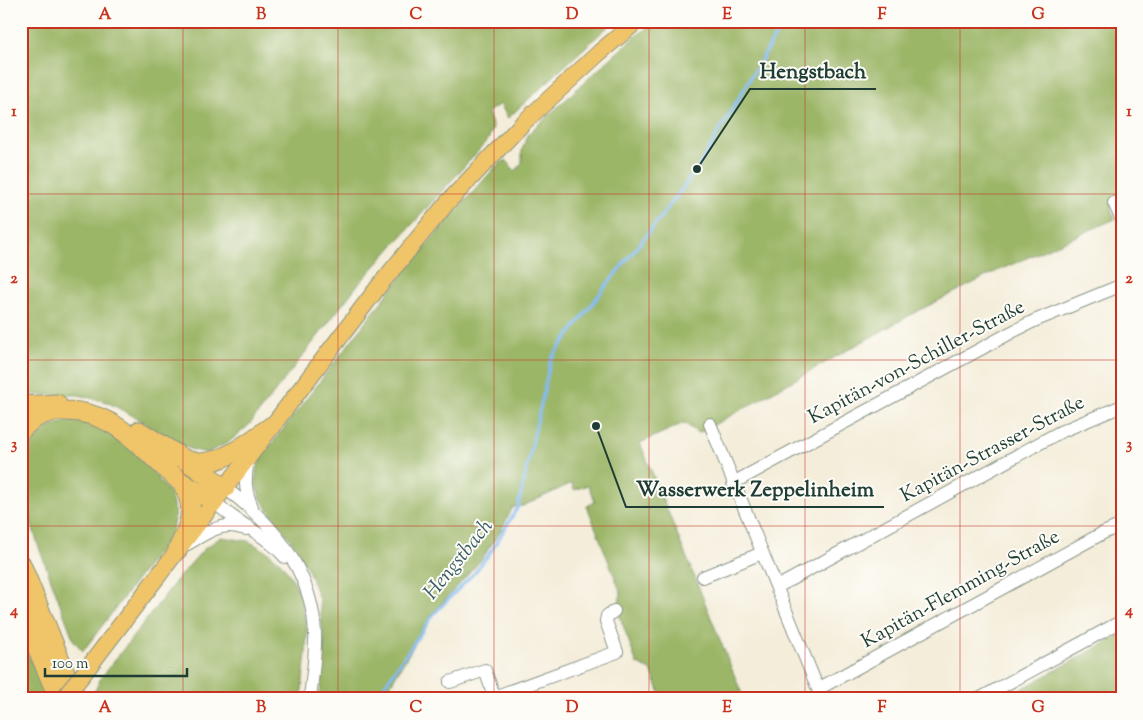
<svg xmlns="http://www.w3.org/2000/svg" width="1143" height="720" viewBox="0 0 1143 720" font-family="'Sorts Mill Goudy',serif">
	<style>
		.forest { fill: #9cb667; stroke: #5e7a4e }
		.lines { fill: none; stroke-linecap: round; stroke-linejoin: round }
		.stream { stroke: #83bbf3; stroke-width: 3 }
		.minor-casing { stroke: #8a9587; stroke-width: 14 }
		.major-casing { stroke: #8a9587; stroke-width: 18 }
		.highway-casing { stroke: #8a9587; stroke-width: 21 }
		.minor { stroke: #fff; stroke-width: 12 }
		.major { stroke: #f0c469; stroke-width: 16 }
		.highway { stroke: #f0c469; stroke-width: 19 }
		.major-bridge-casing { stroke: #8a9587; stroke-width: 18; stroke-linecap: butt }
		.major-bridge { stroke: #f0c469; stroke-width: 16 }
		.grid { fill: none; stroke: #c8321e; stroke-width: 1; stroke-opacity: 0.55 }
		.labels { text-anchor: middle; dominant-baseline: central; stroke-width: 4; stroke-linejoin: round; paint-order: stroke }
		.street-label { font-size: 20px; fill: #1f3d34; stroke: #fdfcf7 }
		.water-label { font-size: 21px; font-style: italic; fill: #385c64; stroke: #fdfcf7 }
		.leader { fill: none; stroke: #1f3d34; stroke-width: 2 }
		.callout-dot { fill: #1f3d34; stroke: #fdfcf7; stroke-width: 2 }
		.callout-label { font-size: 21px; text-anchor: middle; font-weight: bold; fill: #1f3d34; stroke: #fdfcf7; stroke-width: 4; stroke-linejoin: round; paint-order: stroke }
		.neatline { fill: none; stroke: #c8321e; stroke-width: 2 }
		.grid-label { font-size: 16px; text-anchor: middle; font-weight: bold; fill: #c8321e }
	</style>
	<rect width="100%" height="100%" fill="#fdfcf7"/>
	<filter id="ink" filterUnits="userSpaceOnUse"><feTurbulence type="fractalNoise" baseFrequency=".02" numOctaves="2"/><feDisplacementMap in="SourceGraphic" scale="10" xChannelSelector="R" yChannelSelector="G"/><feConvolveMatrix kernelMatrix="1 2 1 2 8 2 1 2 1" color-interpolation-filters="sRGB"/></filter>
	<filter id="wash" filterUnits="userSpaceOnUse"><feTurbulence type="fractalNoise" baseFrequency=".0096" numOctaves="4" result="noise"/><feDisplacementMap in="SourceGraphic" scale="20" xChannelSelector="R" yChannelSelector="G"/><feGaussianBlur stdDeviation="1.12" result="paint"/><feColorMatrix in="noise" values="0 0 0 0 0 0 0 0 0 0 0 0 0 0 0 0 0 1.4 0 .05"/><feComposite in="paint" operator="in"/></filter>
	<g filter="url(#wash)">
		<rect width="100%" height="100%" fill="#f4edda"/>
		<path class="forest" d="M21,21H615L603,31L508,118L500,104L488,112L493,128L488,140L356,287L249,425L229,442L207,453L190,449L163,437L139,419L107,402L78,395H21Z
			M656,21H1122V203L1110,208L1115,219L997,271L910,315L705,430L698,433L684,423L640,443L744,699H662L651,670L637,664L619,614L618,608L621,593L587,506L595,502L588,485L574,490L572,483L523,506L513,507L501,530L481,560L433,613L382,699H319L323,673V633L319,599L309,572L295,546L262,501L256,487V471L263,455L389,292L430,241L497,165L506,160L515,171L522,163V150L528,134L632,39Z
			M80,419L99,427L125,443L153,472L170,494L175,512L172,532L158,552L83,651L74,641L38,545L27,509L25,490L22,473L23,454L45,430L61,422Z
			M221,537L248,541L268,552L282,564L295,583L302,604L307,631L306,653L301,699H94L93,695L101,678L180,576L204,549Z
			M1122,634V699H1003Z
			M21,636L47,699H21Z"/>
		<g class="lines">
			<path class="stream" d="M375,699L434,614L476,571L492,550L518,507L551,359L605,287L661,217L697,169L784,21"/>
		</g>
	</g>
	<g filter="url(#ink)">
		<g class="lines">
			<g class="minor-casing">
				<path id="minor" d="M1114,203L1122,220
					M710,424L822,699
					M248,459C245,478 244,489 252,507
					M733,483L1012,332L1034,321L1122,285
					M225,488C274,524 312,570 315,633C316,655 312,677 310,699
					M214,502C221,507 227,513 233,517C251,530 271,540 285,557
					M182,547C196,540 213,526 230,526C235,526 241,528 246,529
					M703,577L762,553
					M777,587L1060,432L1122,406
					M450,682L485,670L495,699
					M818,689L1103,533L1122,525
					M494,697L617,652L606,621L607,616L614,611
					M979,699L1122,621"/>
			</g>
			<g class="major-casing">
				<path id="major" d="M84,673L379,286L447,203L522,124L600,52L637,21"/>
			</g>
			<g class="highway-casing">
				<path id="highway" d="M21,406L57,404
					M21,430C32,418 46,411 62,411C116,409 144,452 181,482C186,486 192,489 198,492C204,495 209,499 214,502
					M139,431L184,459L225,488
					M185,460C190,461 195,463 200,463C227,462 251,440 272,426
					M178,549C185,535 193,519 190,503C189,496 185,490 183,484
					M21,564L76,699
					M21,609L59,699"/>
			</g>
			<use href="#minor" class="minor"/>
			<use href="#major" class="major"/>
			<use href="#highway" class="highway"/>
			<g class="major-bridge-casing">
				<path id="major-bridge" d="M63,699L84,673"/>
			</g>
			<use href="#major-bridge" class="major-bridge"/>
		</g>
	</g>
	<path class="grid" d="M183,21V699M338,21V699M494,21V699M649,21V699M805,21V699M960,21V699M21,194H1122M21,360H1122M21,526H1122"/>
	<g class="labels">
		<g class="street-label">
			<text transform="translate(917 363) rotate(-28)">Kapitän-von-Schiller-Straße</text>
			<text transform="translate(993 450) rotate(-28)">Kapitän-Strasser-Straße</text>
			<text transform="translate(961 590) rotate(-29)">Kapitän-Flemming-Straße</text>
		</g>
		<g class="water-label">
			<text transform="translate(459 560) rotate(-51)">Hengstbach</text>
		</g>
	</g>
	<path class="leader" d="M697 169L750 89H876M596 426L626 507H884"/>
	<g class="callout-dot">
		<circle cx="697" cy="169" r="5"/>
		<circle cx="596" cy="426" r="5"/>
	</g>
	<g class="callout-label">
		<text x="813" y="78">Hengstbach</text>
		<text x="755" y="496">Wasserwerk Zeppelinheim</text>
	</g>
	<rect width="1143" height="720" fill="none" stroke="#fdfcf7" stroke-width="55"/>
	<path d="M45 668v8h142v-8" fill="none" stroke="#1f3d34" stroke-width="2.5"/>
	<text x="52" y="668" font-size="15" fill="#1f3d34" stroke="#fdfcf7" stroke-width="4" paint-order="stroke">100 m</text>
	<rect x="28" y="28" width="1088" height="664" class="neatline"/>
	<g class="grid-label">
		<text x="105" y="19">A</text>
		<text x="261" y="19">B</text>
		<text x="416" y="19">C</text>
		<text x="572" y="19">D</text>
		<text x="727" y="19">E</text>
		<text x="882" y="19">F</text>
		<text x="1038" y="19">G</text>
		<text x="14" y="116">1</text>
		<text x="1129" y="116">1</text>
		<text x="14" y="283">2</text>
		<text x="1129" y="283">2</text>
		<text x="14" y="449">3</text>
		<text x="1129" y="449">3</text>
		<text x="14" y="615">4</text>
		<text x="1129" y="615">4</text>
		<text x="105" y="712">A</text>
		<text x="261" y="712">B</text>
		<text x="416" y="712">C</text>
		<text x="572" y="712">D</text>
		<text x="727" y="712">E</text>
		<text x="882" y="712">F</text>
		<text x="1038" y="712">G</text>
	</g>
</svg>
